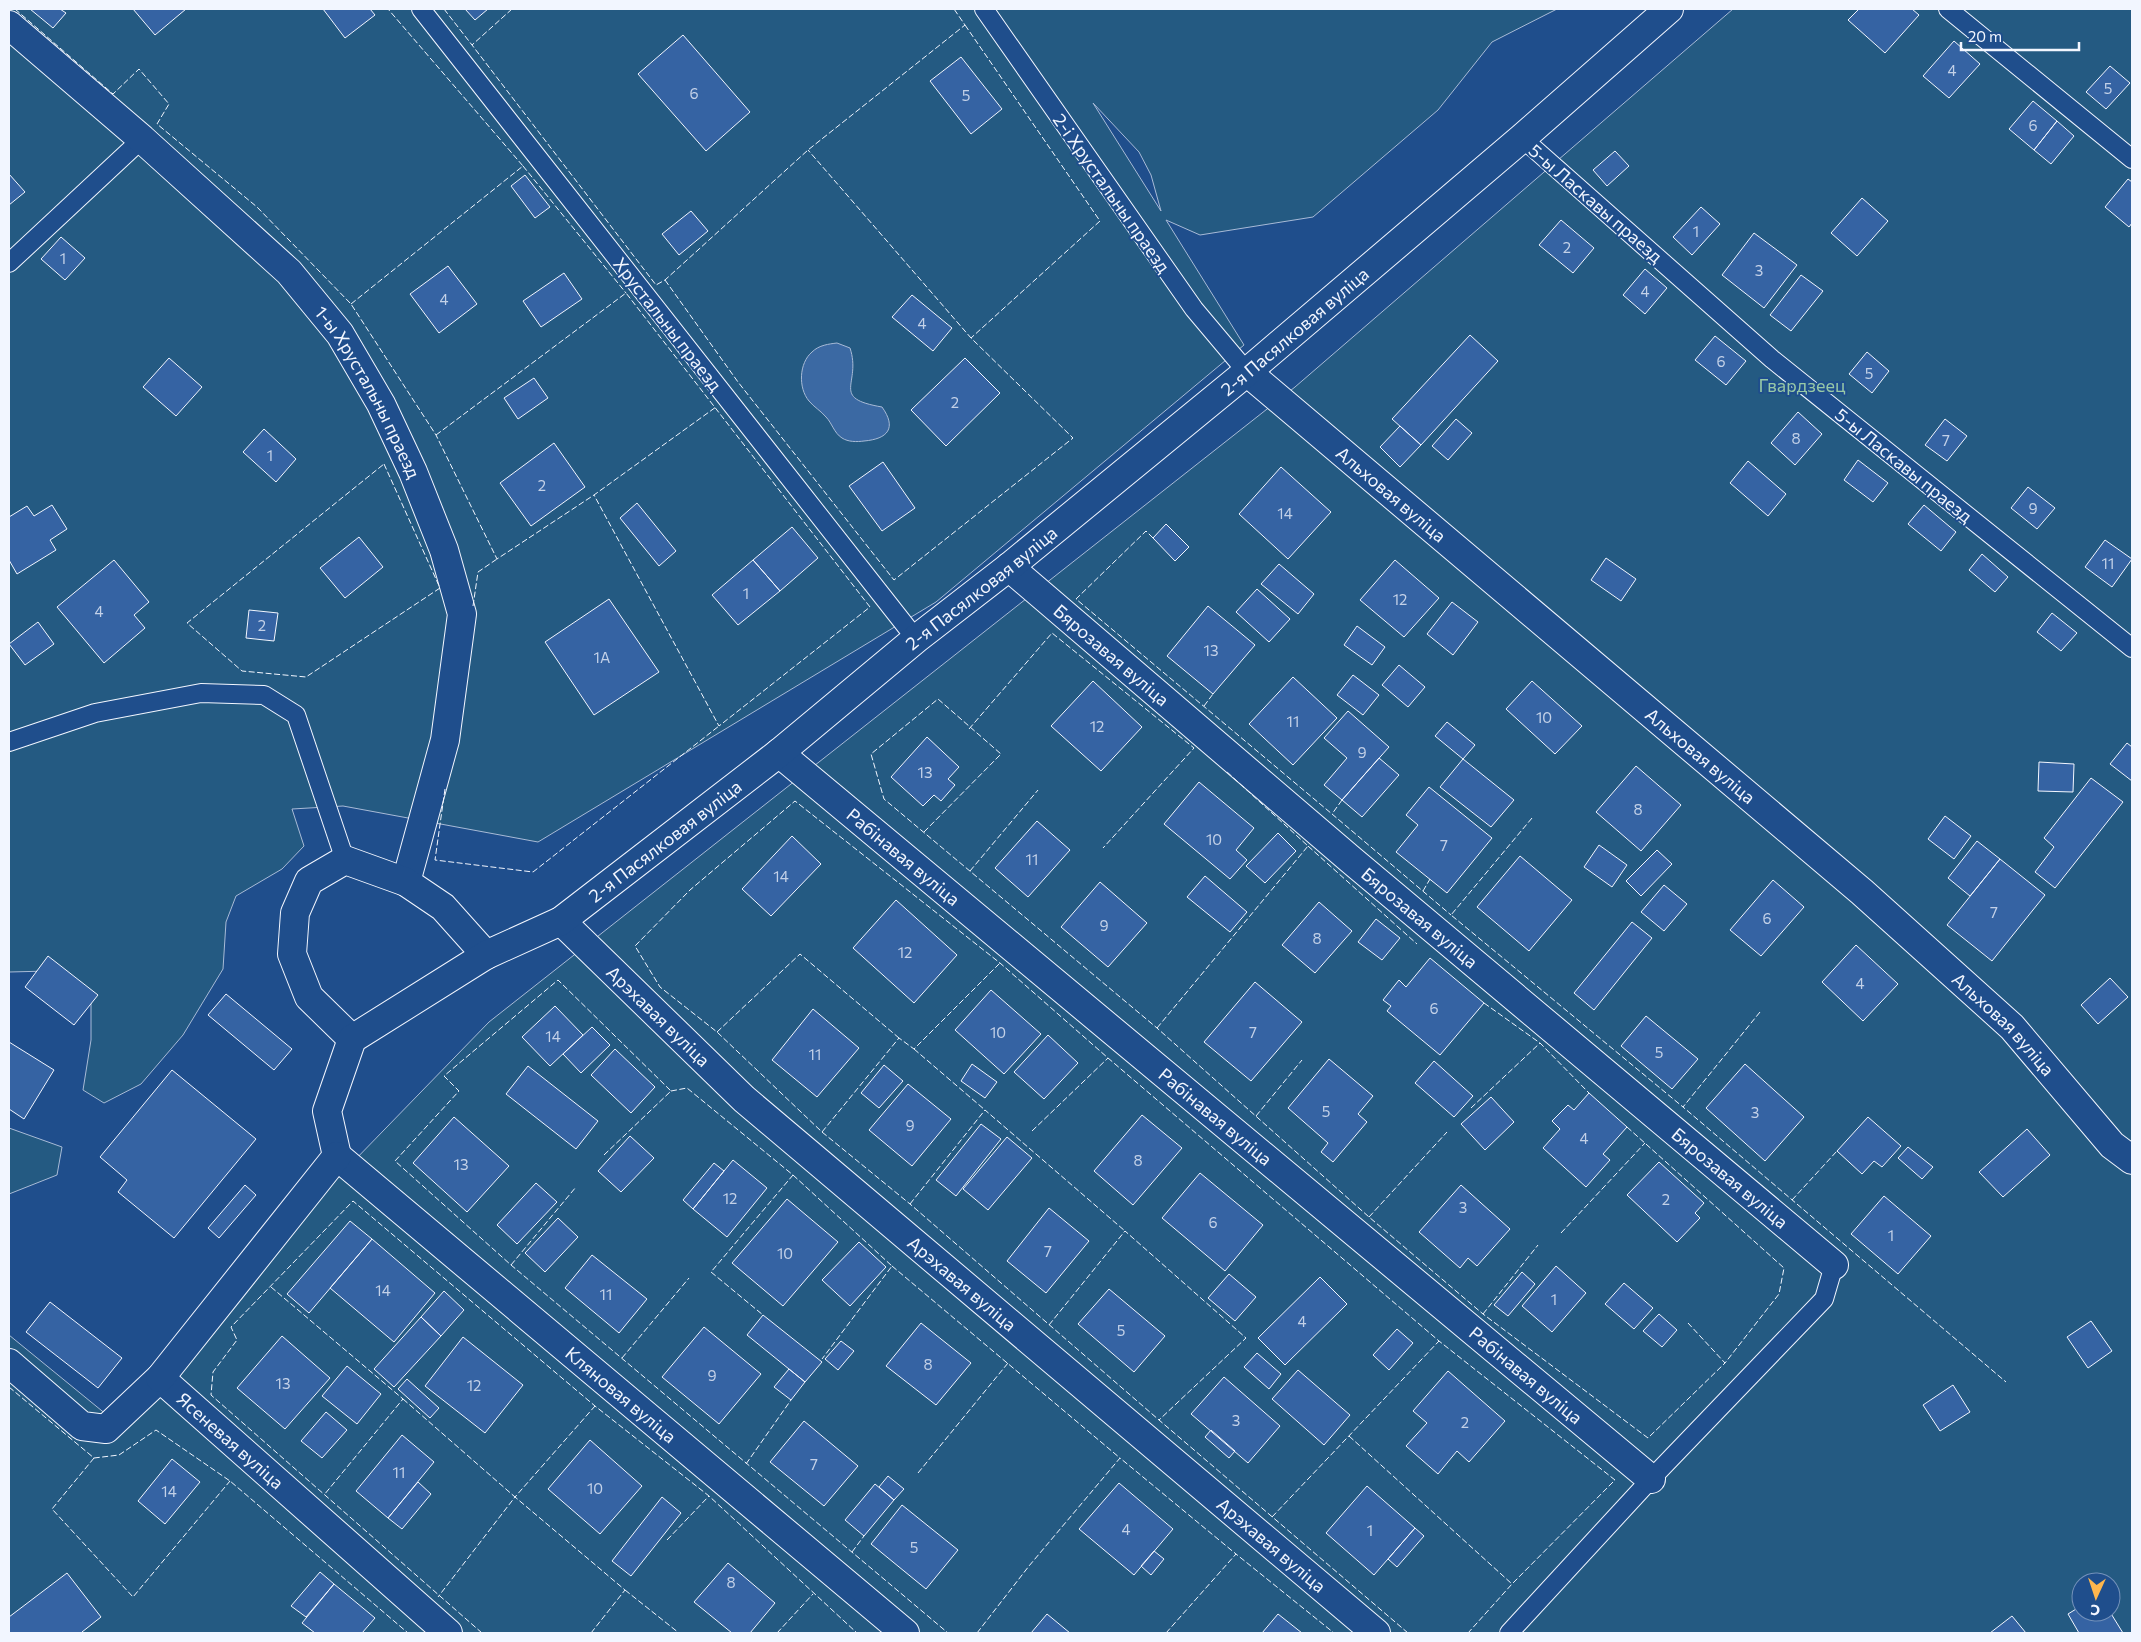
<svg xmlns="http://www.w3.org/2000/svg" width="2141" height="1642" viewBox="0 0 2141 1642" font-family="Commissioner,sans-serif">
	<style>
		.green { fill: #245a82; stroke: #a8bbd7; fill-rule: evenodd }
		.water { fill: #3b69a3; stroke: #a8bbd7 }
		.building { fill: #3563a3; stroke: #f2f6ff }
		.lines { fill: none; stroke-linecap: round; stroke-linejoin: round }
		.lane-casing { stroke: #f2f6ff; stroke-width: 20 }
		.street-casing { stroke: #f2f6ff; stroke-width: 30 }
		.lane { stroke: #1f4e8c; stroke-width: 18 }
		.street { stroke: #1f4e8c; stroke-width: 28 }
		.fence { stroke: #f2f6ff; stroke-width: 1; stroke-dasharray: 6 2.5; stroke-linecap: butt }
		.labels { text-anchor: middle; dominant-baseline: central; stroke-width: 4; stroke-linejoin: round; paint-order: stroke }
		.number-label { font-size: 15px; fill: #c3d1e8 }
		.street-label { font-size: 18px; fill: #f2f6ff; stroke: #1f4e8c }
		.park-label { font-size: 18px; fill: #97c8a6; stroke: #1f4e8c }
	</style>
	<rect width="100%" height="100%" fill="#1f4e8c"/>
	<path class="green" d="M9,9H1557L1492,42L1438,110L1313,217L1200,235L1166,220L1244,345L936,602L538,842L343,806L292,809L304,846L282,869L236,896L226,922L223,969L183,1035L141,1084L104,1103L83,1090L91,1040V1002L49,971L9,972ZM1093,103L1139,152L1151,175L1161,211Z
		M1733,9H2132V1633H9V1335L107,1415L489,1022L1295,387ZM2081,1582H2111V1612H2081Z
		M9,1128L62,1147L57,1175L9,1194Z"/>
	<path class="water" d="M837,343L850,348C862,384 829,398 882,407C897,428 888,439 864,441C857,442 848,442 842,438C834,433 832,423 826,417C821,411 814,407 809,401C798,388 799,363 812,352C819,345 829,344 837,343Z"/>
	<path class="building" d="M30,9H60L66,13L53,28Z
		M133,9H186L155,35Z
		M323,9H370L375,15L345,38Z
		M465,9H488L475,20Z
		M1859,9H1912L1919,15L1885,53L1848,20Z
		M683,35L750,112L706,151L638,74Z
		M1954,41L1980,64L1949,98L1923,76Z
		M961,57L1002,109L971,134L930,81Z
		M2110,66L2130,83L2106,109L2086,92Z
		M2033,101L2057,121L2034,150L2009,129Z
		M2057,121L2074,136L2051,164L2034,150Z
		M1615,151L1629,166L1607,186L1593,170Z
		M9,174L25,192L9,205Z
		M525,175L550,207L535,218L511,186Z
		M2128,179L2132,182V223L2129,227L2105,207Z
		M1862,198L1888,221L1857,256L1831,233Z
		M1701,207L1720,224L1692,255L1673,237Z
		M691,211L708,231L679,255L662,234Z
		M1561,220L1594,248L1573,273L1539,245Z
		M1754,233L1797,265L1764,308L1722,275Z
		M61,237L85,258L65,280L41,259Z
		M448,266L477,304L439,333L410,294Z
		M1645,269L1667,288L1645,314L1623,295Z
		M564,273L582,299L541,327L523,301Z
		M1801,275L1823,291L1791,331L1770,315Z
		M912,295L952,328L933,351L892,317Z
		M1470,335L1498,361L1421,445L1392,419Z
		M1715,336L1746,361L1726,385L1695,360Z
		M1867,352L1889,371L1872,393L1849,374Z
		M169,358L202,387L176,416L143,387Z
		M965,358L1000,393L946,446L911,410Z
		M534,378L548,398L518,419L504,398Z
		M1798,412L1822,434L1795,465L1771,443Z
		M1456,419L1472,433L1448,460L1432,446Z
		M1945,419L1967,436L1947,461L1925,445Z
		M1400,426L1421,445L1400,467L1380,447Z
		M264,429L296,459L276,482L243,452Z
		M554,443L585,487L531,526L500,483Z
		M1858,460L1888,483L1873,502L1844,480Z
		M1748,461L1786,494L1768,516L1730,483Z
		M883,462L915,508L882,531L849,486Z
		M1281,467L1331,512L1288,559L1239,514Z
		M2028,487L2055,508L2037,529L2011,508Z
		M637,503L676,551L659,566L620,518Z
		M52,505L67,529L50,540L56,550L17,574L9,560V517L27,506L34,516Z
		M1924,505L1956,532L1941,551L1908,524Z
		M1166,524L1189,547L1175,561L1153,538Z
		M792,527L818,558L780,591L753,560Z
		M359,537L383,567L345,598L320,568Z
		M2105,540L2132,559L2112,587L2085,567Z
		M1982,554L2008,577L1995,592L1969,570Z
		M1606,558L1636,579L1621,601L1591,580Z
		M114,560L149,602L134,615L145,628L104,663L57,607Z
		M753,560L780,591L738,625L712,595Z
		M1395,560L1439,598L1404,637L1360,600Z
		M1279,564L1314,594L1298,614L1261,584Z
		M1257,589L1290,619L1269,642L1236,612Z
		M609,599L659,672L594,715L545,642Z
		M1452,602L1478,622L1453,655L1427,634Z
		M1208,606L1255,645L1213,694L1167,656Z
		M249,610L278,613L274,641L246,638Z
		M2052,613L2077,633L2061,651L2037,632Z
		M38,622L54,644L25,665L9,644Z
		M1357,626L1385,647L1372,665L1344,645Z
		M1399,665L1425,687L1408,707L1382,685Z
		M1353,675L1379,695L1363,715L1337,695Z
		M1293,677L1337,718L1293,765L1249,724Z
		M1093,681L1142,727L1101,771L1051,726Z
		M1532,681L1582,726L1555,754L1506,709Z
		M1348,711L1389,747L1342,800L1324,785L1347,758L1324,738Z
		M1447,722L1475,745L1463,759L1435,736Z
		M927,737L959,767L948,779L955,785L941,801L934,795L923,806L891,777Z
		M2127,743L2132,747V781L2110,764Z
		M1379,758L1399,775L1362,817L1342,800Z
		M1463,759L1514,800L1491,827L1440,787Z
		M2039,762L2074,764L2073,792L2038,791Z
		M1636,766L1681,805L1641,851L1596,812Z
		M2091,778L2123,802L2055,888L2035,872L2054,847L2044,838Z
		M1199,782L1254,828L1236,850L1247,860L1230,879L1164,824Z
		M1429,787L1492,838L1447,893L1396,852L1418,825L1406,815Z
		M1945,816L1971,836L1954,859L1928,839Z
		M1037,821L1070,850L1028,897L995,868Z
		M1278,833L1296,851L1265,883L1246,866Z
		M792,836L821,864L771,916L742,889Z
		M1977,841L2000,859L1970,896L1948,878Z
		M1599,845L1627,865L1612,887L1584,867Z
		M1657,850L1672,864L1641,896L1626,881Z
		M1520,856L1572,900L1529,951L1477,907Z
		M2000,859L2045,895L1992,961L1947,925Z
		M1205,876L1247,912L1230,932L1187,897Z
		M1773,880L1804,907L1761,956L1730,930Z
		M1100,882L1147,923L1108,967L1061,927Z
		M1664,885L1687,904L1664,931L1641,912Z
		M896,900L957,955L914,1003L853,948Z
		M1319,902L1352,931L1315,973L1282,945Z
		M1376,919L1400,938L1382,960L1358,942Z
		M1632,922L1652,938L1594,1010L1574,993Z
		M1856,945L1898,984L1863,1021L1822,982Z
		M48,956L98,995L74,1025L25,987Z
		M1430,958L1484,1003L1440,1055L1387,1011L1391,1006L1383,1000L1399,980L1406,987Z
		M2110,978L2128,997L2098,1024L2081,1005Z
		M1255,982L1302,1022L1251,1081L1204,1042Z
		M991,990L1041,1034L1004,1074L955,1030Z
		M226,994L292,1049L274,1070L208,1015Z
		M555,1006L583,1035L550,1066L522,1037Z
		M813,1009L859,1048L817,1097L772,1060Z
		M1646,1016L1698,1059L1672,1089L1621,1046Z
		M592,1027L610,1045L581,1073L563,1054Z
		M1048,1035L1078,1063L1044,1099L1014,1072Z
		M9,1042L54,1070L24,1119L9,1109Z
		M615,1049L655,1087L631,1113L591,1075Z
		M1329,1059L1373,1096L1358,1114L1367,1122L1333,1162L1321,1152L1328,1143L1288,1108Z
		M1434,1061L1473,1096L1454,1117L1415,1083Z
		M972,1064L997,1082L985,1098L961,1081Z
		M1745,1064L1804,1117L1765,1161L1706,1108Z
		M884,1065L903,1081L879,1108L861,1093Z
		M528,1066L598,1121L576,1149L506,1094Z
		M172,1070L256,1139L174,1238L118,1192L127,1180L100,1157Z
		M908,1084L951,1119L912,1166L869,1130Z
		M1589,1093L1627,1127L1603,1154L1610,1160L1586,1187L1543,1148L1560,1129L1552,1121L1568,1105L1574,1110Z
		M1491,1097L1514,1122L1485,1150L1461,1124Z
		M1142,1115L1182,1148L1133,1205L1094,1171Z
		M454,1117L509,1166L467,1212L413,1163Z
		M1868,1117L1901,1146L1882,1167L1874,1161L1862,1174L1837,1151Z
		M981,1124L1001,1139L956,1196L936,1180Z
		M2027,1129L2050,1155L2003,1197L1979,1172Z
		M630,1136L654,1158L621,1192L598,1171Z
		M1007,1137L1032,1158L988,1210L963,1189Z
		M1908,1147L1933,1167L1922,1179L1898,1158Z
		M733,1160L767,1188L727,1237L693,1209Z
		M1659,1162L1704,1203L1695,1213L1700,1218L1677,1242L1627,1195Z
		M714,1163L724,1171L693,1209L683,1200Z
		M1200,1173L1263,1225L1225,1271L1162,1218Z
		M536,1183L557,1202L517,1244L497,1225Z
		M245,1185L256,1195L219,1238L208,1228Z
		M1461,1185L1510,1229L1477,1266L1468,1258L1460,1268L1419,1232Z
		M1884,1196L1931,1236L1898,1274L1851,1234Z
		M787,1199L838,1242L783,1306L732,1263Z
		M1049,1208L1089,1241L1046,1293L1007,1261Z
		M558,1218L578,1237L545,1272L525,1253Z
		M350,1221L372,1239L309,1313L287,1294Z
		M372,1239L435,1293L394,1342L330,1288Z
		M859,1242L886,1267L850,1306L822,1280Z
		M592,1255L647,1299L619,1333L565,1288Z
		M1556,1266L1586,1293L1552,1332L1522,1306Z
		M1522,1272L1535,1284L1508,1316L1494,1305Z
		M1229,1274L1256,1297L1235,1321L1208,1298Z
		M1320,1277L1347,1304L1285,1365L1258,1338Z
		M1624,1283L1653,1308L1634,1329L1605,1304Z
		M1109,1289L1165,1336L1134,1372L1078,1324Z
		M444,1291L464,1310L441,1336L421,1317Z
		M50,1302L122,1358L98,1388L26,1332Z
		M1659,1314L1677,1330L1662,1347L1643,1331Z
		M763,1315L822,1362L805,1382L747,1335Z
		M421,1317L441,1336L394,1387L374,1369Z
		M2091,1321L2112,1351L2088,1368L2067,1337Z
		M921,1323L971,1363L936,1405L886,1366Z
		M704,1327L761,1374L719,1424L662,1377Z
		M1397,1329L1413,1343L1389,1370L1373,1355Z
		M282,1336L330,1378L285,1429L237,1388Z
		M463,1337L523,1385L485,1433L425,1386Z
		M841,1341L854,1351L838,1370L825,1359Z
		M1257,1353L1281,1374L1269,1389L1244,1367Z
		M347,1366L381,1394L357,1424L322,1396Z
		M789,1369L805,1382L791,1400L774,1387Z
		M1298,1370L1350,1415L1324,1445L1272,1399Z
		M1448,1371L1505,1421L1469,1462L1457,1451L1438,1474L1406,1446L1427,1423L1413,1411Z
		M1224,1377L1280,1426L1248,1463L1191,1414Z
		M407,1379L439,1408L430,1418L398,1389Z
		M1953,1385L1970,1412L1940,1431L1923,1405Z
		M326,1412L347,1430L322,1458L301,1441Z
		M804,1421L858,1466L824,1506L770,1462Z
		M1211,1430L1235,1451L1229,1458L1205,1437Z
		M402,1435L434,1462L388,1518L356,1491Z
		M590,1440L642,1486L600,1534L548,1489Z
		M172,1459L200,1482L165,1524L138,1501Z
		M888,1476L904,1489L894,1500L879,1487Z
		M418,1482L431,1494L402,1529L388,1518Z
		M1119,1483L1173,1529L1134,1575L1079,1529Z
		M875,1484L894,1500L864,1536L845,1520Z
		M1367,1486L1415,1528L1374,1575L1326,1533Z
		M662,1497L681,1513L631,1576L612,1561Z
		M902,1505L958,1550L926,1589L871,1544Z
		M1415,1528L1424,1536L1397,1567L1388,1559Z
		M1154,1551L1164,1559L1151,1575L1141,1566Z
		M728,1563L775,1603L750,1633H732L694,1602Z
		M320,1572L334,1584L306,1617L291,1606Z
		M67,1573L101,1617L82,1632L83,1633H9V1617Z
		M334,1584L375,1618L362,1633H315L302,1623Z
		M2081,1606V1612H2110L2123,1633H2079L2068,1614Z
		M1047,1614L1070,1633H1031Z
		M1278,1614L1302,1633H1262Z
		M2012,1616L2026,1633H1990Z"/>
	<g class="lines">
		<g class="lane-casing">
			<path id="lane" d="M421,9L916,639
				M984,9L1194,309L1247,372
				M1948,9L2132,159
				M1522,138L1772,359L2132,648
				M9,263L142,139
				M9,742L95,713L201,693L264,695L296,715L345,860
				M1509,1633L1651,1479L1824,1299L1834,1265"/>
		</g>
		<g class="street-casing">
			<g id="street">
				<path id="s1" d="M9,25L142,139L289,272L340,334L381,404L413,472L444,550L462,614L445,740L406,882"/>
				<path id="s2" d="M1247,372L1862,892L2012,1027L2112,1145L2132,1160"/>
				<path id="s3" d="M1009,567L1350,859L1834,1265"/>
				<path id="s4" d="M779,753L1651,1479"/>
				<path id="s5" d="M561,921L744,1099L1376,1633"/>
				<path d="M352,1039L309,997L292,954L295,913L309,881L345,860L406,882L443,907L486,955"/>
				<path id="s6" d="M337,1156L327,1111L352,1039L486,955L561,921L779,753L916,639L1009,567L1247,372L1522,138L1669,9"/>
				<path id="s7" d="M337,1156L905,1633"/>
				<path id="s8" d="M9,1363L82,1426L106,1429L160,1378L448,1633"/>
				<path d="M160,1378L337,1156"/>
			</g>
		</g>
		<use href="#lane" class="lane"/>
		<use href="#street" class="street"/>
		<path class="fence" d="M15,9L113,94L139,69L169,104L157,124L257,207L351,304L436,435L497,559L594,495L716,407
			M444,9L472,45
			M512,9L472,45L656,285L665,280L808,150L965,25L954,9
			M965,25L1100,221L971,338
			M523,166L626,293
			M665,280L738,382L894,580L1073,438L971,338L808,150
			M351,304L523,166L388,9
			M436,435L626,293L870,607L719,726L594,495
			M384,464L440,588L306,677L242,671L187,623Z
			M1153,538L1146,531L1076,599L1332,814
			M473,606L478,572L497,559
			M1204,706L1213,694
			M969,729L1052,633L1194,748L1103,848
			M445,789L435,860L533,872L719,726
			M1342,800L1332,814L1451,915
			M1532,818L1451,915L1683,1107
			M924,832L1001,754L938,699L871,754L884,799L1157,1028L1369,1217L1483,1314L1648,1438L1725,1363
			M1308,846L1417,944
			M970,871L1038,790
			M1423,891L1430,879
			M1484,1003L1540,1043L1589,1093
			M1760,1012L1683,1107L2006,1382
			M1157,1028L1308,846L1226,771
			M717,1032L800,954L899,1038
			M914,1049L985,1110
			M671,1091L687,1088L793,1175L711,1272L763,1315
			M1471,1108L1540,1043
			M1256,1116L1302,1060
			M1627,1127L1784,1268L1779,1294L1725,1363L1688,1323
			M1032,1131L1108,1058
			M822,1132L899,1038L914,1049L1000,963
			M604,1155L671,1091L558,980L444,1076L459,1091L395,1161L511,1265L948,1633
			M793,1175L892,1266L822,1359
			M1792,1200L1837,1151
			M910,1204L985,1110L1125,1231
			M1369,1217L1447,1132
			M1561,1233L1645,1143
			M511,1265L576,1187
			M892,1266L1120,1458
			M271,1287L403,1399L324,1495
			M1483,1314L1538,1245
			M1049,1325L1125,1231L1246,1338L1159,1420
			M622,1358L689,1278
			M9,1387L94,1458L119,1455L156,1430L230,1481L408,1633
			M403,1399L515,1497L438,1597
			M1349,1436L1512,1584
			M94,1458L52,1509L133,1597L230,1481
			M746,1464L791,1400
			M918,1473L1008,1363
			M1272,1517L1439,1341
			M667,1540L709,1496
			M852,1552L864,1536
			M625,1590L679,1633
			M482,1633L211,1395L213,1372L237,1340L231,1327L353,1201L595,1406L709,1496L857,1633
			M591,1633L625,1590L515,1497L595,1406
			M777,1633L813,1594
			M977,1633L1029,1566L1120,1458L1236,1554
			M1166,1633L1236,1554L1334,1633
			M1408,1633L1159,1420L910,1204L822,1132L717,1032L660,987L635,946L690,890L795,801L1000,963L1108,1058L1439,1341L1615,1480L1512,1584L1468,1633"/>
	</g>
	<g class="labels">
		<g class="number-label">
			<text x="1952" y="70">4</text>
			<text x="2108" y="88">5</text>
			<text x="694" y="93">6</text>
			<text x="966" y="95">5</text>
			<text x="2033" y="125">6</text>
			<text x="1696" y="231">1</text>
			<text x="1567" y="247">2</text>
			<text x="63" y="258">1</text>
			<text x="1759" y="270">3</text>
			<text x="1645" y="291">4</text>
			<text x="444" y="299">4</text>
			<text x="922" y="323">4</text>
			<text x="1721" y="361">6</text>
			<text x="1869" y="373">5</text>
			<text x="955" y="402">2</text>
			<text x="1796" y="438">8</text>
			<text x="1946" y="440">7</text>
			<text x="270" y="455">1</text>
			<text x="542" y="485">2</text>
			<text x="2033" y="508">9</text>
			<text x="1285" y="513">14</text>
			<text x="2108" y="563">11</text>
			<text x="746" y="593">1</text>
			<text x="1400" y="599">12</text>
			<text x="99" y="611">4</text>
			<text x="262" y="625">2</text>
			<text x="1211" y="650">13</text>
			<text x="602" y="657">1А</text>
			<text x="1544" y="717">10</text>
			<text x="1293" y="721">11</text>
			<text x="1097" y="726">12</text>
			<text x="1362" y="752">9</text>
			<text x="925" y="772">13</text>
			<text x="1638" y="809">8</text>
			<text x="1214" y="839">10</text>
			<text x="1444" y="845">7</text>
			<text x="1032" y="859">11</text>
			<text x="781" y="876">14</text>
			<text x="1994" y="912">7</text>
			<text x="1767" y="918">6</text>
			<text x="1104" y="925">9</text>
			<text x="1317" y="938">8</text>
			<text x="905" y="952">12</text>
			<text x="1860" y="983">4</text>
			<text x="1434" y="1008">6</text>
			<text x="998" y="1032">10</text>
			<text x="1253" y="1032">7</text>
			<text x="553" y="1036">14</text>
			<text x="1659" y="1052">5</text>
			<text x="815" y="1054">11</text>
			<text x="1326" y="1111">5</text>
			<text x="1755" y="1112">3</text>
			<text x="910" y="1125">9</text>
			<text x="1584" y="1138">4</text>
			<text x="1138" y="1160">8</text>
			<text x="461" y="1164">13</text>
			<text x="730" y="1198">12</text>
			<text x="1666" y="1199">2</text>
			<text x="1463" y="1207">3</text>
			<text x="1213" y="1222">6</text>
			<text x="1891" y="1235">1</text>
			<text x="1048" y="1251">7</text>
			<text x="785" y="1253">10</text>
			<text x="383" y="1290">14</text>
			<text x="606" y="1294">11</text>
			<text x="1554" y="1299">1</text>
			<text x="1302" y="1321">4</text>
			<text x="1121" y="1330">5</text>
			<text x="928" y="1364">8</text>
			<text x="712" y="1375">9</text>
			<text x="283" y="1383">13</text>
			<text x="474" y="1385">12</text>
			<text x="1236" y="1420">3</text>
			<text x="1465" y="1422">2</text>
			<text x="814" y="1464">7</text>
			<text x="399" y="1472">11</text>
			<text x="595" y="1488">10</text>
			<text x="169" y="1491">14</text>
			<text x="1126" y="1529">4</text>
			<text x="1370" y="1530">1</text>
			<text x="914" y="1547">5</text>
			<text x="731" y="1582">8</text>
		</g>
		<g class="street-label">
			<text transform="translate(1112 193) rotate(55)">2-і Хрустальны праезд</text>
			<text transform="translate(1596 203) rotate(41)">5-ы Ласкавы праезд</text>
			<text transform="translate(668 324) rotate(52)">Хрустальны праезд</text>
			<text stroke="none"><textPath href="#s6" startOffset="1304">2-я Пасялковая вуліца</textPath></text>
			<text stroke="none"><textPath href="#s1" startOffset="518">1-ы Хрустальны праезд</textPath></text>
			<text transform="translate(1904 465) rotate(39)">5-ы Ласкавы праезд</text>
			<text stroke="none"><textPath href="#s2" startOffset="189">Альховая вуліца</textPath></text>
			<text stroke="none"><textPath href="#s6" startOffset="899">2-я Пасялковая вуліца</textPath></text>
			<text stroke="none"><textPath href="#s3" startOffset="135">Бярозавая вуліца</textPath></text>
			<text stroke="none"><textPath href="#s2" startOffset="594">Альховая вуліца</textPath></text>
			<text stroke="none"><textPath href="#s6" startOffset="494">2-я Пасялковая вуліца</textPath></text>
			<text stroke="none"><textPath href="#s4" startOffset="162">Рабінавая вуліца</textPath></text>
			<text stroke="none"><textPath href="#s3" startOffset="540">Бярозавая вуліца</textPath></text>
			<text stroke="none"><textPath href="#s5" startOffset="136">Арэхавая вуліца</textPath></text>
			<text stroke="none"><textPath href="#s2" startOffset="999">Альховая вуліца</textPath></text>
			<text stroke="none"><textPath href="#s4" startOffset="568">Рабінавая вуліца</textPath></text>
			<text stroke="none"><textPath href="#s3" startOffset="945">Бярозавая вуліца</textPath></text>
			<text stroke="none"><textPath href="#s5" startOffset="541">Арэхавая вуліца</textPath></text>
			<text stroke="none"><textPath href="#s4" startOffset="972">Рабінавая вуліца</textPath></text>
			<text stroke="none"><textPath href="#s7" startOffset="371">Кляновая вуліца</textPath></text>
			<text stroke="none"><textPath href="#s8" startOffset="289">Ясеневая вуліца</textPath></text>
			<text stroke="none"><textPath href="#s5" startOffset="946">Арэхавая вуліца</textPath></text>
		</g>
		<g class="park-label">
			<text x="1802" y="385">Гвардзеец</text>
		</g>
	</g>
	<rect width="2141" height="1642" fill="none" stroke="#f2f6ff" stroke-width="20"/>
	<g transform="translate(2096 1597) rotate(183)"><circle r="24" fill="#1f4e8c" stroke="#7391ba"/>
	<path d="M0-4L9 19L0 12L-9 19Z" fill="#ffb74d"/>
	<text y="-8" font-size="14" font-weight="bold" text-anchor="middle" fill="#f2f6ff">С</text>
	</g>
	<path d="M1961 42v8h118v-8" fill="none" stroke="#f2f6ff" stroke-width="2.5"/>
	<text x="1968" y="42" font-size="15" fill="#f2f6ff" stroke="#1f4e8c" stroke-width="4" paint-order="stroke">20 m</text>
</svg>
